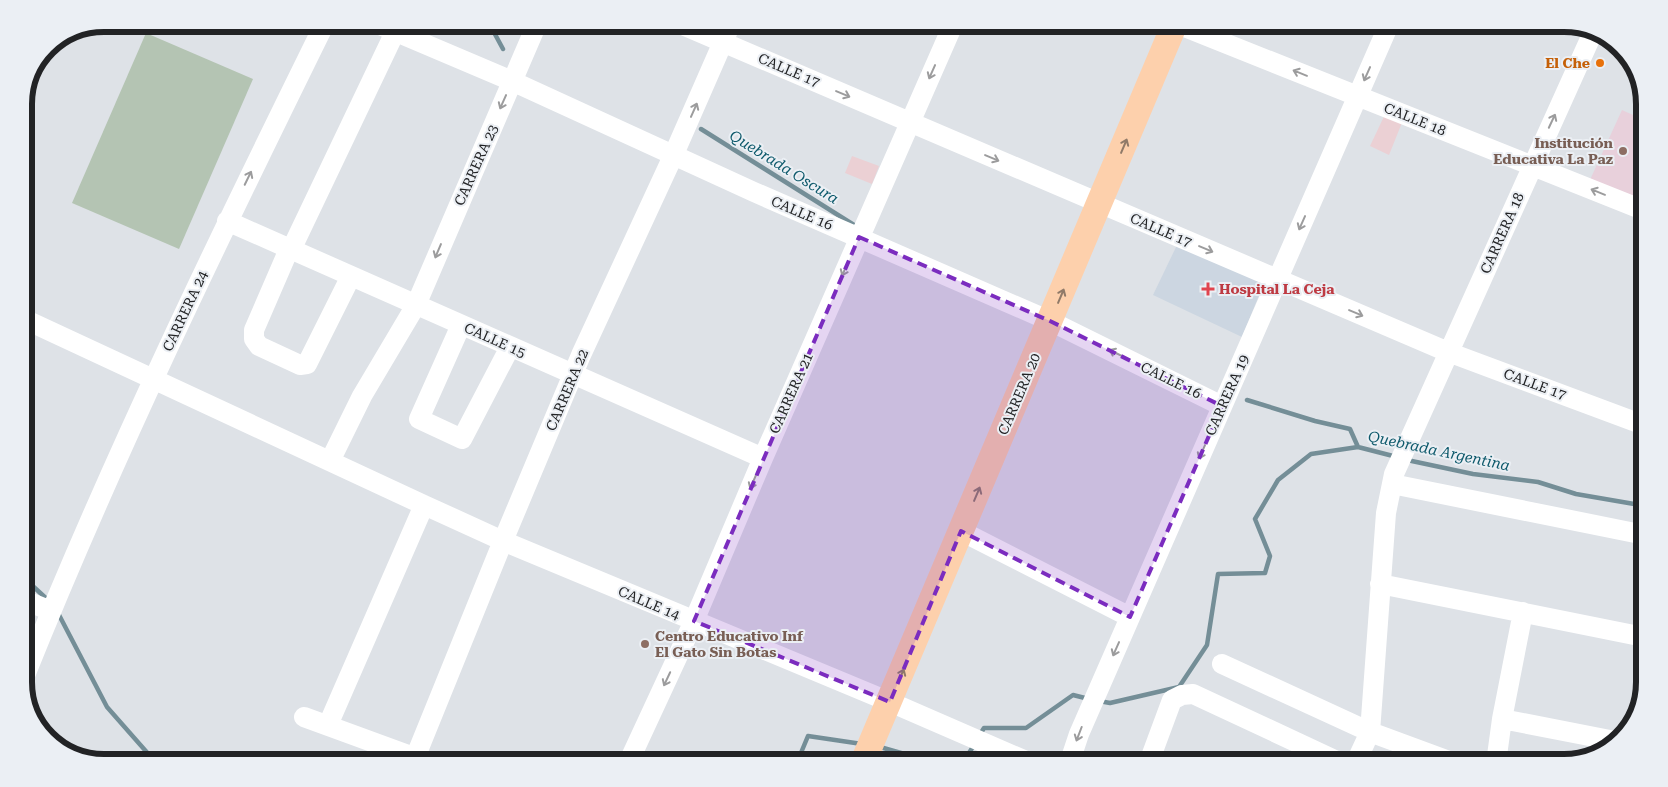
<svg xmlns="http://www.w3.org/2000/svg" width="1668" height="787" viewBox="0 0 1668 787" font-family="'Roboto Serif',serif">
	<style>
		.commercial { fill: #ebd0d4 }
		.built { fill: #ccd6e1 }
		.education { fill: #e8d0db }
		.green { fill: #b4c4b3 }
		.lines { fill: none; stroke-linecap: round; stroke-linejoin: round }
		.stream { stroke: #748e97; stroke-width: 4.5 }
		.minor { stroke: #fff; stroke-width: 20 }
		.major { stroke: #fdd0ac; stroke-width: 26 }
		.oneway { stroke: #9c9c9d }
		.oneway2 { stroke: #907a68 }
		.marked { fill: #7b2cbf; fill-opacity: 0.2; stroke: #7b2cbf; stroke-width: 4; stroke-dasharray: 10 6; stroke-linejoin: round }
		.food-dot { fill: #e8710a; stroke: #ebeff4; stroke-width: 2 }
		.education-dot { fill: #8d6e63; stroke: #ebeff4; stroke-width: 2 }
		.health-dot { fill: #e0444e; stroke: #ebeff4; stroke-width: 2 }
		.labels { text-anchor: middle; dominant-baseline: central; stroke-width: 4; stroke-linejoin: round; paint-order: stroke }
		.food-label { font-size: 14px; font-weight: bold; fill: #c56008; stroke: #ebeff4; text-anchor: end }
		.street-label { font-size: 14px; fill: #222325; stroke: #ebeff4 }
		.education-label { font-size: 14px; font-weight: bold; fill: #785e54; stroke: #ebeff4; text-anchor: end }
		.health-label { font-size: 14px; font-weight: bold; fill: #be3a42; stroke: #ebeff4; text-anchor: start }
		.water-label { font-size: 15px; font-style: italic; fill: #0d596b; stroke: #ebeff4 }
		.rim { fill: none; stroke: #222325; stroke-width: 6 }
	</style>
	<rect width="100%" height="100%" fill="#dee2e7"/>
	<path class="commercial" d="M1388,108L1405,115L1389,155L1370,146Z
		M852,156L879,166L872,184L845,173Z"/>
	<path class="built" d="M1177,245L1264,283L1242,337L1153,295Z"/>
	<path class="education" d="M1622,110L1644,120L1643,204L1589,182Z"/>
	<path class="green" d="M146,33L253,79L179,249L72,203Z"/>
	<g class="lines">
		<path class="stream" d="M490,25L503,49
			M701,129L854,225
			M1247,400L1315,421L1350,429L1358,447
			M1407,460L1473,474L1538,482L1576,494L1640,505
			M24,578L49,601
			M58,613L107,707L151,757
			M1099,701L1110,703L1179,687L1207,645L1218,574L1265,573L1270,556L1255,519L1278,480L1311,454L1358,447L1397,457
			M979,736L984,728H1026L1073,695L1089,699
			M880,747L929,761
			M798,760L808,736L862,744
			M964,761L974,745"/>
		<path class="minor" d="M380,25L512,81L754,192L1050,321L1222,406
			M685,26L1448,352L1641,424
			M1187,28L1643,210
			M227,221L763,458
			M351,276L307,364L300,365L259,346L254,339V330L286,256L291,250L395,32
			M24,319L424,505
			M461,325L419,419L462,439L510,347
			M330,461L362,396L416,305L536,26
			M1392,484L1640,534
			M961,531L1130,617
			M1380,584L1639,636
			M24,600L51,611
			M1222,664L1370,732L1454,763
			M24,678C113,456 218,240 324,25
			M304,717L416,758
			M1502,719L1615,741
			M328,725L424,505L503,541L890,702L1026,761
			M415,758L503,541L581,355L674,154L730,26
			M630,759L694,621L763,458L952,27
			M1070,761L1079,734L1387,29
			M1149,762L1172,700L1182,695L1193,694L1339,762
			M1356,762L1370,732L1386,513L1394,474L1594,30
			M1496,763L1502,719L1523,612"/>
		<path class="major" d="M864,760L1173,28"/>
	</g>
	<defs><path id="oneway-shaft" d="M-6 0H5M1.5-3L5.5 0L1.5 3" fill="none" stroke-width="1.6" stroke-linecap="round" stroke-linejoin="round" transform="scale(1.25)"/></defs>
	<g class="oneway">
		<use href="#oneway-shaft" transform="translate(932 72) rotate(114)"/>
		<use href="#oneway-shaft" transform="translate(1300 73) rotate(-158)"/>
		<use href="#oneway-shaft" transform="translate(1367 74) rotate(114)"/>
		<use href="#oneway-shaft" transform="translate(843 94) rotate(23)"/>
		<use href="#oneway-shaft" transform="translate(503 102) rotate(114)"/>
		<use href="#oneway-shaft" transform="translate(694 110) rotate(-66)"/>
		<use href="#oneway-shaft" transform="translate(1552 121) rotate(-65)"/>
		<use href="#oneway-shaft" transform="translate(992 158) rotate(23)"/>
		<use href="#oneway-shaft" transform="translate(248 178) rotate(-64)"/>
		<use href="#oneway-shaft" transform="translate(1598 192) rotate(-158)"/>
		<use href="#oneway-shaft" transform="translate(1302 223) rotate(114)"/>
		<use href="#oneway-shaft" transform="translate(1206 249) rotate(23)"/>
		<use href="#oneway-shaft" transform="translate(438 251) rotate(113)"/>
		<use href="#oneway-shaft" transform="translate(845 269) rotate(114)"/>
		<use href="#oneway-shaft" transform="translate(1356 313) rotate(23)"/>
		<use href="#oneway-shaft" transform="translate(1116 353) rotate(-154)"/>
		<use href="#oneway-shaft" transform="translate(1202 452) rotate(114)"/>
		<use href="#oneway-shaft" transform="translate(753 482) rotate(113)"/>
		<use href="#oneway-shaft" transform="translate(1116 649) rotate(114)"/>
		<use href="#oneway-shaft" transform="translate(667 679) rotate(115)"/>
		<use href="#oneway-shaft" transform="translate(1079 734) rotate(111)"/>
	</g>
	<g class="oneway2">
		<use href="#oneway-shaft" transform="translate(1124 146) rotate(-67)"/>
		<use href="#oneway-shaft" transform="translate(1061 296) rotate(-67)"/>
		<use href="#oneway-shaft" transform="translate(977 494) rotate(-67)"/>
		<use href="#oneway-shaft" transform="translate(901 676) rotate(-67)"/>
	</g>
	<path class="marked" d="M859,237L1050,321L1222,406L1130,617L961,531L890,702L694,621Z"/>
	<circle class="food-dot" cx="1600" cy="63" r="5"/>
	<g class="education-dot">
		<circle cx="1623" cy="151" r="5"/>
		<circle cx="645" cy="644" r="5"/>
	</g>
	<path class="health-dot" d="M1205.5 281.5h5v5h5v5h-5v5h-5v-5h-5v-5h5z"/>
	<g class="labels">
		<g class="food-label">
			<text x="1590" y="63">El Che</text>
		</g>
		<g class="street-label">
			<text transform="translate(789 70) rotate(23)">CALLE 17</text>
			<text transform="translate(1415 119) rotate(22)">CALLE 18</text>
			<text transform="translate(476 165) rotate(-66)">CARRERA 23</text>
			<text transform="translate(802 213) rotate(23)">CALLE 16</text>
			<text transform="translate(1161 230) rotate(23)">CALLE 17</text>
			<text transform="translate(1502 233) rotate(-66)">CARRERA 18</text>
			<text transform="translate(185 311) rotate(-65)">CARRERA 24</text>
			<text transform="translate(495 340) rotate(24)">CALLE 15</text>
			<text transform="translate(1171 380) rotate(26)">CALLE 16</text>
			<text transform="translate(1535 384) rotate(20)">CALLE 17</text>
			<text transform="translate(567 390) rotate(-67)">CARRERA 22</text>
			<text transform="translate(791 393) rotate(-66)">CARRERA 21</text>
			<text transform="translate(1019 394) rotate(-67)">CARRERA 20</text>
			<text transform="translate(1227 395) rotate(-66)">CARRERA 19</text>
			<text transform="translate(649 603) rotate(23)">CALLE 14</text>
		</g>
		<g class="education-label">
			<text x="1613" y="143">Institución<tspan x="1613" dy="16">Educativa La Paz</tspan></text>
			<text x="655" y="636" text-anchor="start">Centro Educativo Inf<tspan x="655" dy="16">El Gato Sin Botas</tspan></text>
		</g>
		<g class="health-label">
			<text x="1219" y="289">Hospital La Ceja</text>
		</g>
		<g class="water-label">
			<text transform="translate(784 167) rotate(32)">Quebrada Oscura</text>
			<text transform="translate(1439 451) rotate(12)">Quebrada Argentina</text>
		</g>
	</g>
	<path d="M0 0H1668V787H0ZM104 32H1564A72 72 0 0 1 1636 104V682A72 72 0 0 1 1564 754H104A72 72 0 0 1 32 682V104A72 72 0 0 1 104 32Z" fill="#ebeff4" fill-rule="evenodd"/>
	<path class="rim" d="M104 32H1564A72 72 0 0 1 1636 104V682A72 72 0 0 1 1564 754H104A72 72 0 0 1 32 682V104A72 72 0 0 1 104 32Z"/>
</svg>
